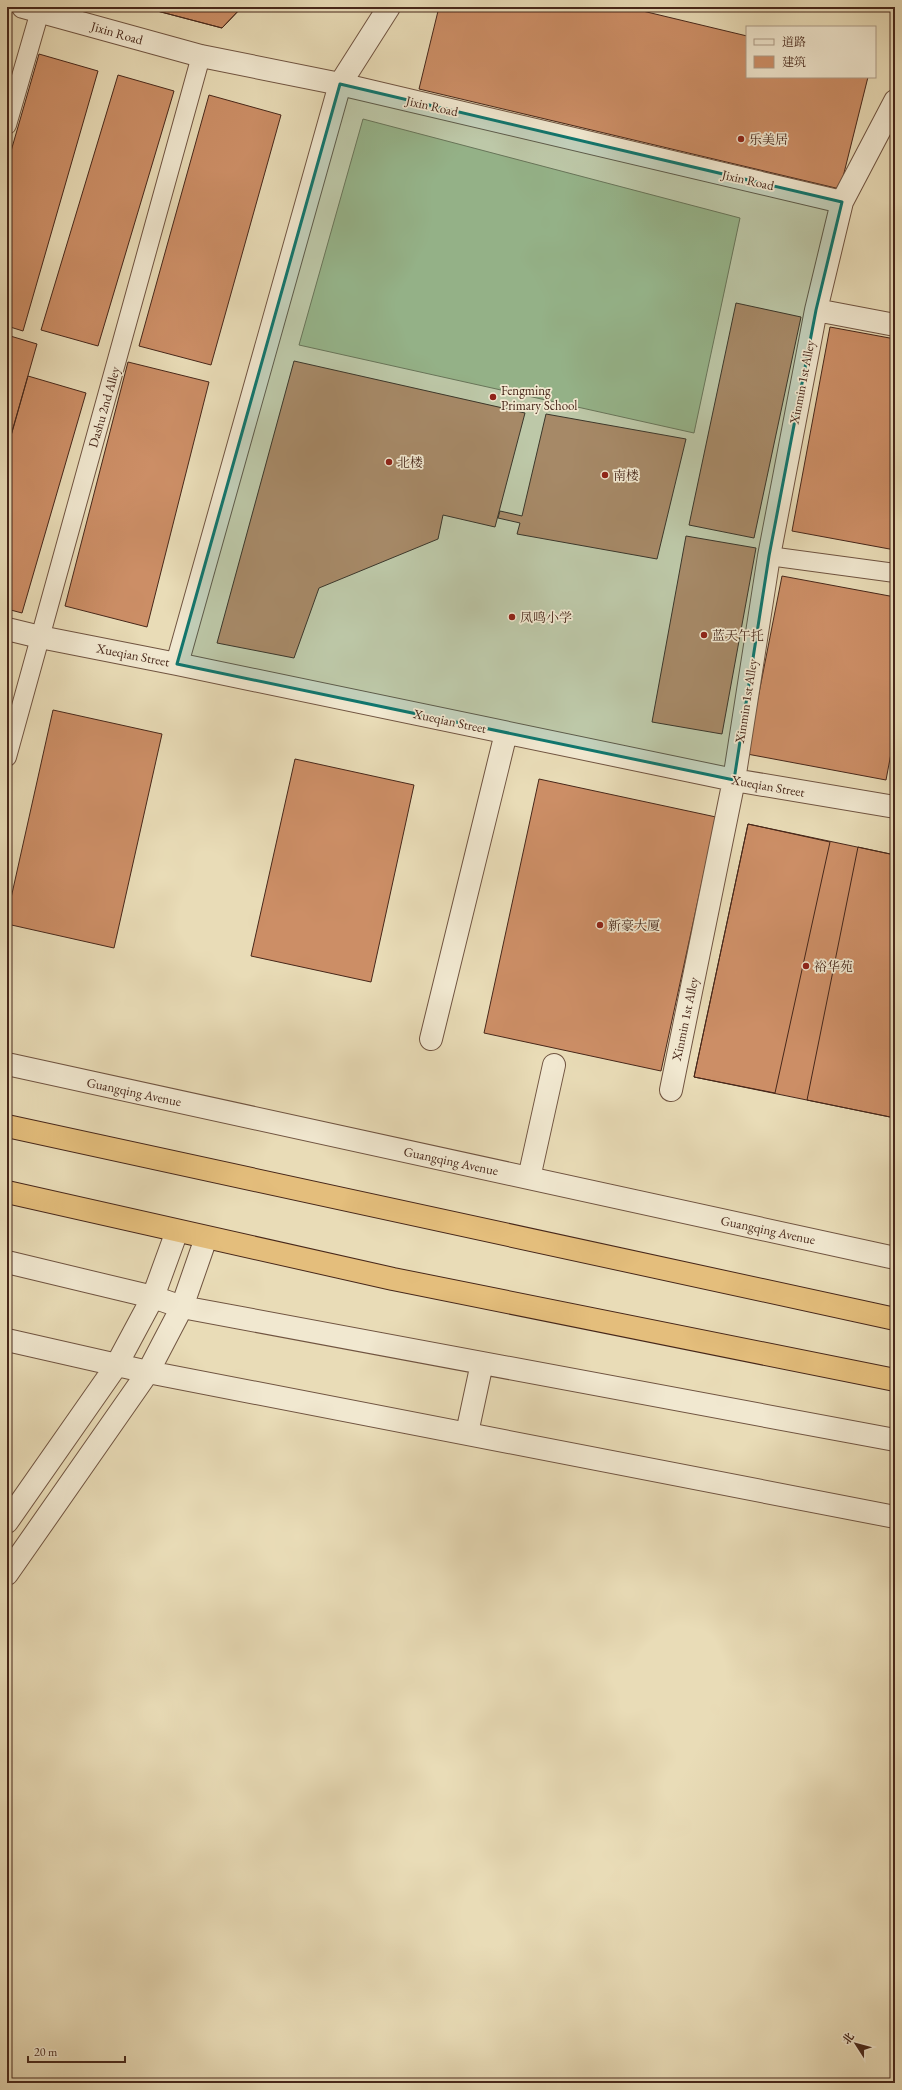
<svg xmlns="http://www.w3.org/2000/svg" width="902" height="2090" viewBox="0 0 902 2090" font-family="'EB Garamond','Noto Serif SC',serif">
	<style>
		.pitch { fill: #b6c08e; stroke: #7e7454 }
		.building { fill: #cc8e66; stroke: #47271a }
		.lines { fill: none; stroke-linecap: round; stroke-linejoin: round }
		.lane-casing { stroke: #705441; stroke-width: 20 }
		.street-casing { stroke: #705441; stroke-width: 24 }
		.highway-casing { stroke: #47271a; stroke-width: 24 }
		.lane { stroke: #f1e8d0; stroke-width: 18 }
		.street { stroke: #f1e8d0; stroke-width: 22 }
		.highway { stroke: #e4be7c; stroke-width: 22 }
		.marked { fill: #0f766e; fill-opacity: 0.2; stroke: #0f766e; stroke-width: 3; stroke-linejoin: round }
		.poi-dot { fill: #8f2418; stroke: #f1e8d0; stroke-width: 1.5 }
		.labels { text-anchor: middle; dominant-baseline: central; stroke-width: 3.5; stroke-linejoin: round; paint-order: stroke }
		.street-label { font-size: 13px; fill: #47271a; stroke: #f1e8d0 }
		.poi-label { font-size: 13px; fill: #47271a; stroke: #f1e8d0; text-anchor: start }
	</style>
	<rect width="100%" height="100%" fill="#e9dcb7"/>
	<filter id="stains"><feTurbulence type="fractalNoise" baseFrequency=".005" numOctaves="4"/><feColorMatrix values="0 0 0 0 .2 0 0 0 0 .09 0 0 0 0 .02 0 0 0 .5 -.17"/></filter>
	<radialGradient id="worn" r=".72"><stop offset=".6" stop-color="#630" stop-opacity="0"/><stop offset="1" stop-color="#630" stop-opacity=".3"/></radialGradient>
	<path class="pitch" d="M363,119L740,218L694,433L299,345Z"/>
	<path class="building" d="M142,7H242L222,28Z
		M142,7H242L222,28Z
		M439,7H626L747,36V77H868L840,189L419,89Z
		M39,54L98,71L23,331L7,326V165Z
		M118,75L174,91L98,346L41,330Z
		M209,95L281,115L211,365L139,346Z
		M736,303L801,317L754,538L689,525Z
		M830,327L895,339V550L792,531Z
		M7,335L37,344L7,449Z
		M294,361L525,413L495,527L443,515L438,539L319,588L294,658L217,643Z
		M128,362L209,382L147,627L65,606Z
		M28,376L86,393L22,613L7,609V450Z
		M546,414L686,439L657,559L517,534L520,523L498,518L500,511L522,516Z
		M686,536L756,548L722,734L652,722Z
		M782,576L895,597V732L886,780L747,754Z
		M53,710L162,734L114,948L7,924V916Z
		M295,759L414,785L371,982L251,956Z
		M539,779L716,817L661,1071L484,1033Z
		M748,824L895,855V1118L694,1077Z
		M748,824L830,842L775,1093L694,1077Z
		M858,847L895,855V1118L807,1100Z"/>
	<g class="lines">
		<g class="lane-casing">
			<path id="lane" d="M7,125L40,11
				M769,556L895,573
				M7,757L201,56"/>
		</g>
		<g class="street-casing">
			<path id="street" d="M23,7L201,56L340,84L842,202
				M816,310L895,325
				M7,629L40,637L177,664L734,780L895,807
				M177,664L340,84L389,7
				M431,1039L506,733
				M7,1064L895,1258
				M671,1090L734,780L769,556L816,310L842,202L895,101
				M529,1178L554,1065
				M7,1262L153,1297L182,1307L895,1440
				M7,1340L148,1372L895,1517
				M467,1433L482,1363
				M7,1522L116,1366L153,1297L177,1231
				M7,1574L148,1372L182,1307L206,1238"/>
		</g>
		<g class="highway-casing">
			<path id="highway" d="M7,1126L895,1319
				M7,1192L393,1279L895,1380"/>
		</g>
		<use href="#lane" class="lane"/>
		<use href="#street" class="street"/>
		<use href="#highway" class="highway"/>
	</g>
	<path class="marked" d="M340,84L842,202L816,310L769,556L734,780L177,664Z"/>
	<g class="poi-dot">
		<circle cx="741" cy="139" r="4"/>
		<circle cx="493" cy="397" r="4"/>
		<circle cx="389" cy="462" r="4"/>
		<circle cx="605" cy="475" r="4"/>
		<circle cx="512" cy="617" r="4"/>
		<circle cx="704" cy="635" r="4"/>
		<circle cx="600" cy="925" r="4"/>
		<circle cx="806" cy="966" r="4"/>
	</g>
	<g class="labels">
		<g class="street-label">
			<text transform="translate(117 33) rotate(16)">Jixin Road</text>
			<text transform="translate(432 106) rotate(13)">Jixin Road</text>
			<text transform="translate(748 180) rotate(13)">Jixin Road</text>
			<text transform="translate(802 382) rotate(-79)">Xinmin 1st Alley</text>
			<text transform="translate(104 407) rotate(-74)">Dashu 2nd Alley</text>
			<text transform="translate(133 655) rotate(11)">Xueqian Street</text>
			<text transform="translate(746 701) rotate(-81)">Xinmin 1st Alley</text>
			<text transform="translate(450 721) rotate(12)">Xueqian Street</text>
			<text transform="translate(768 786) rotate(10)">Xueqian Street</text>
			<text transform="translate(685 1019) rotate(-78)">Xinmin 1st Alley</text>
			<text transform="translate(134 1092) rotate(12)">Guangqing Avenue</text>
			<text transform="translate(451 1161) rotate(12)">Guangqing Avenue</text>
			<text transform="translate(768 1230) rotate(12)">Guangqing Avenue</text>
		</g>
		<g class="poi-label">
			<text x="749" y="139">乐美居</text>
			<text x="501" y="390">Fengming<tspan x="501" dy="15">Primary School</tspan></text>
			<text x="397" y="462">北楼</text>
			<text x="613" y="475">南楼</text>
			<text x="520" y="617">凤鸣小学</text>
			<text x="712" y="635">蓝天午托</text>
			<text x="608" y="925">新豪大厦</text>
			<text x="814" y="966">裕华苑</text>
		</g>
	</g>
	<rect width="902" height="2090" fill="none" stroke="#e9dcb7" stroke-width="24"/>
	<rect x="8" y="8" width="886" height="2074" fill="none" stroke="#47271a" stroke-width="2"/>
	<rect x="12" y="12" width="878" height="2066" fill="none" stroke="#47271a"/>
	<rect x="746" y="26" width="130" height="52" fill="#f1e8d0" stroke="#ad9b87"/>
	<rect x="754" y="39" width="20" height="6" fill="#f1e8d0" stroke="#ad9b87"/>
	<text x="782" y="46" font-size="12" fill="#47271a">道路</text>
	<rect x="754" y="56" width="20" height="12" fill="#cc8e66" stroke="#ad9b87"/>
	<text x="782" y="66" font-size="12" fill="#47271a">建筑</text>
	<g transform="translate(856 2044) rotate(306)" stroke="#f1e8d0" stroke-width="3" paint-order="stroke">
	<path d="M0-3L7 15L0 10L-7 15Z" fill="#47271a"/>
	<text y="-6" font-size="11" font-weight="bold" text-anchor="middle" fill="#47271a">北</text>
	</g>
	<path d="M28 2056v6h97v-6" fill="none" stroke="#47271a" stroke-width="2"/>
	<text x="34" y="2056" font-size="12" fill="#47271a" stroke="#f1e8d0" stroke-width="3" paint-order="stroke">20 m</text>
	<rect width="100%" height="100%" filter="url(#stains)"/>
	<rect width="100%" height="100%" fill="url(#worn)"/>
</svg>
